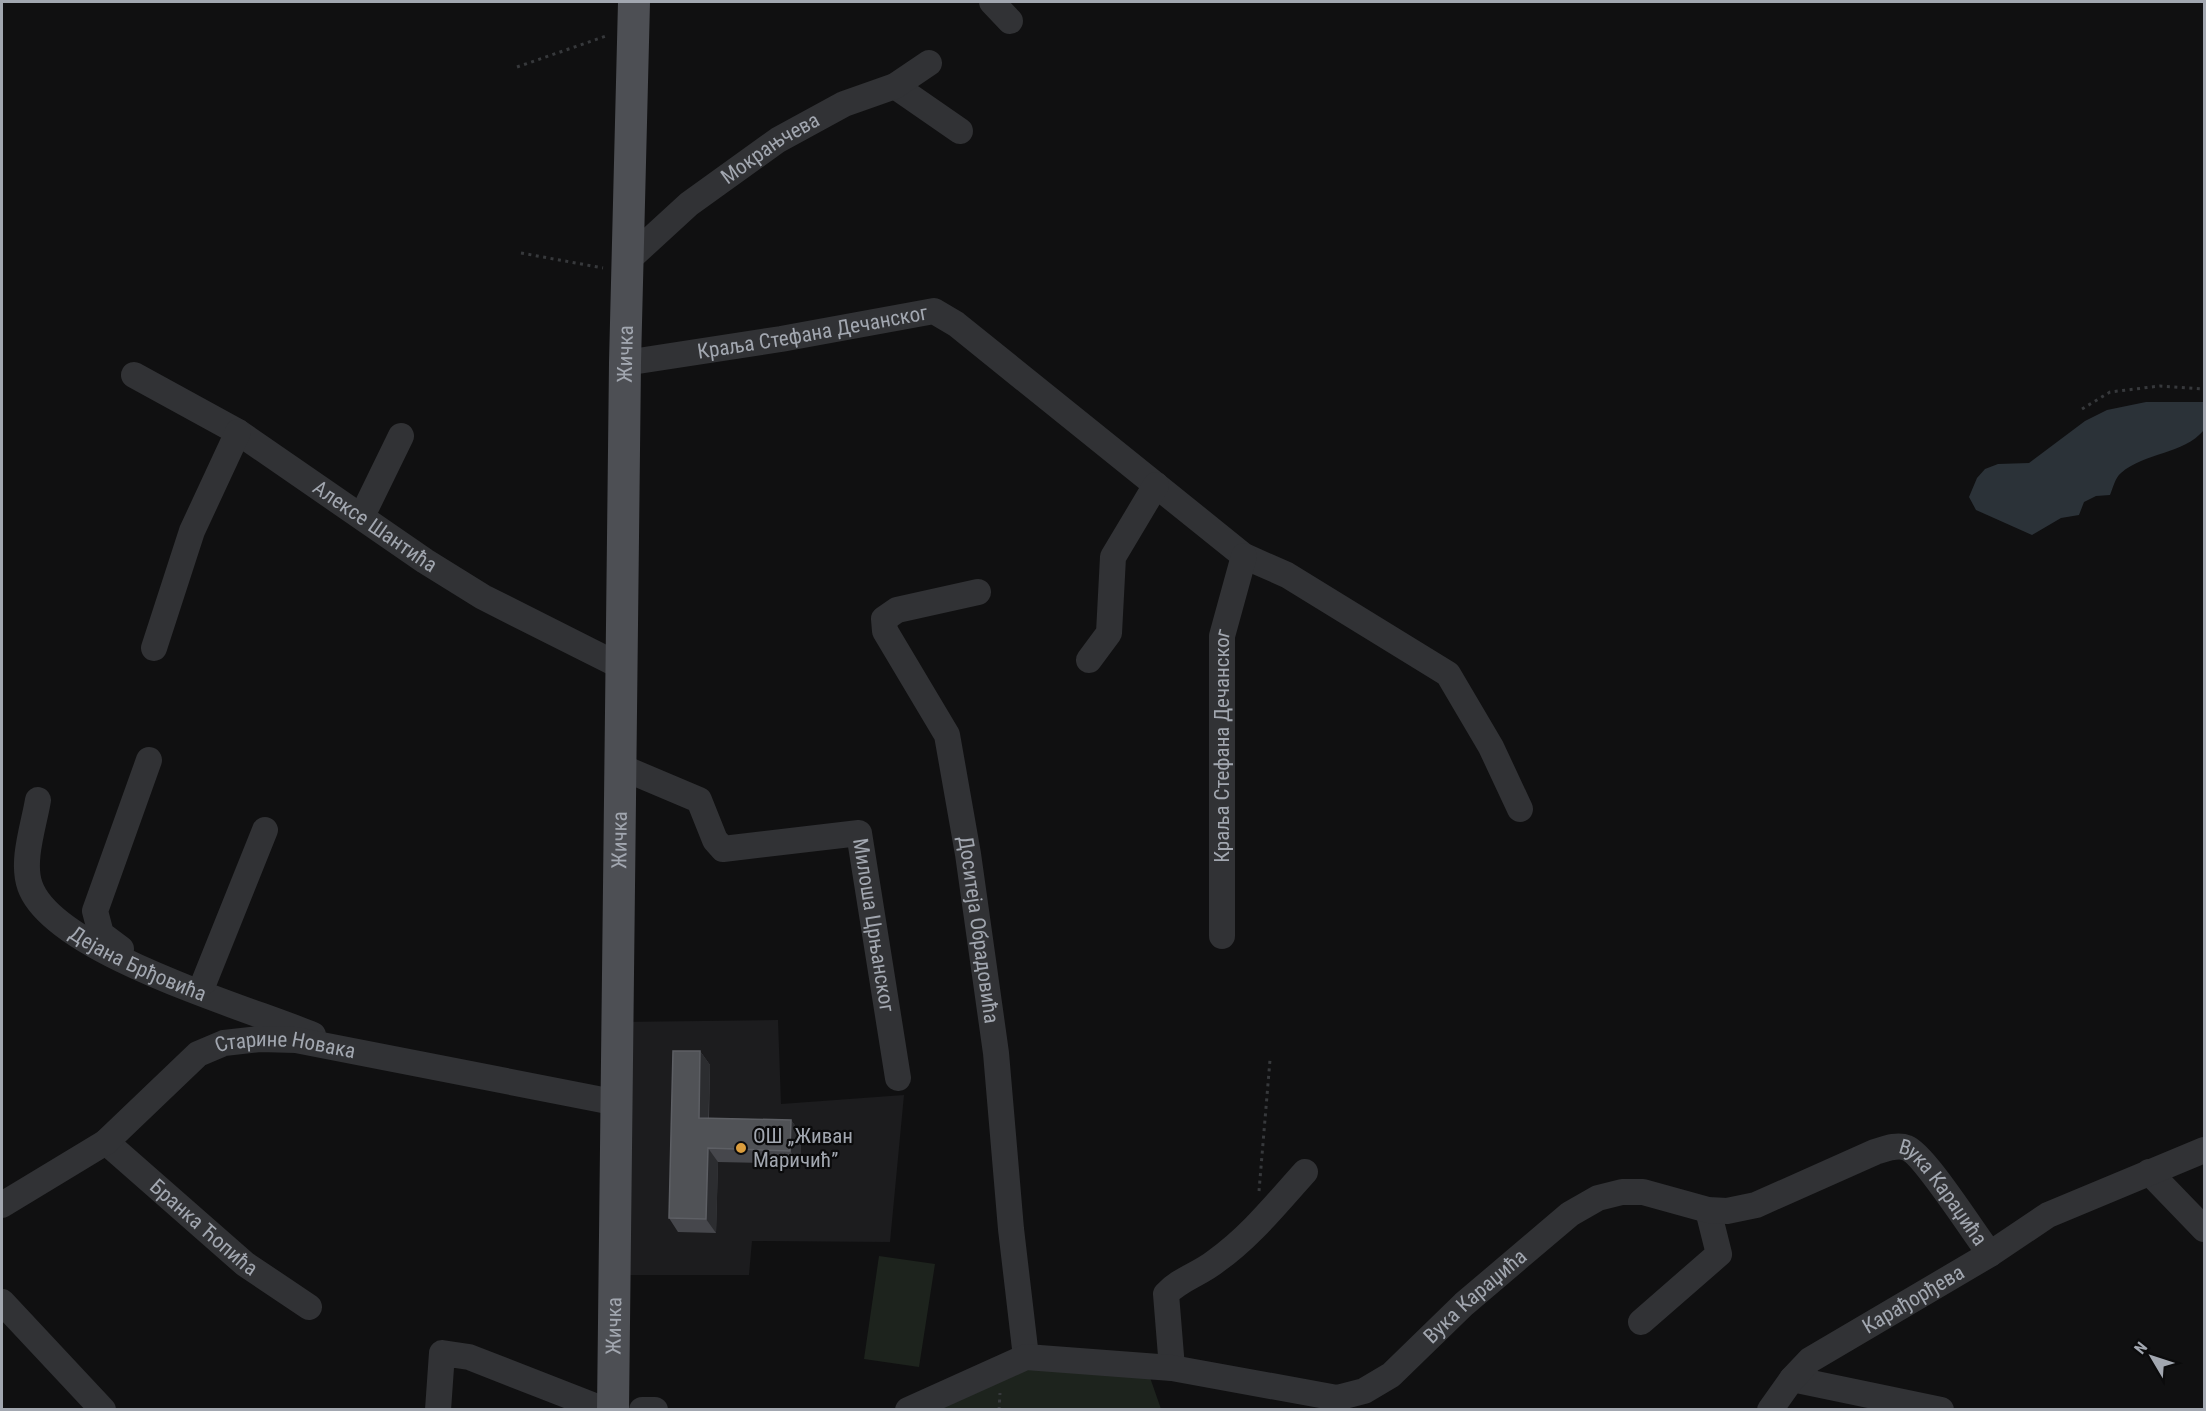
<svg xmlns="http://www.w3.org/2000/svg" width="2206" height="1411" viewBox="0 0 2206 1411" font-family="'Roboto Condensed',sans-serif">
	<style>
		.built { fill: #1c1c1e }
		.green { fill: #1d231d }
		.water { fill: #2b3238 }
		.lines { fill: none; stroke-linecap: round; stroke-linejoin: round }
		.path { stroke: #37393c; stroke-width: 3; stroke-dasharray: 3 4.5; stroke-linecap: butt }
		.minor { stroke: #313235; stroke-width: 26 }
		.major { stroke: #4d4f54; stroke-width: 32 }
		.wall { fill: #46474c }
		.shaded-wall { fill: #2c2d30 }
		.building { fill: #505256; stroke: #5d5f64; stroke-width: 1.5 }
		.poi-dot { fill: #db9d3d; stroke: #0b0b0c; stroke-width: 2 }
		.labels { text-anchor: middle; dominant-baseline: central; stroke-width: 4.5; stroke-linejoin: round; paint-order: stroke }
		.street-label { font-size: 21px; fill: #a2a7b0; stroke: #0b0b0c }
		.poi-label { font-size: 21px; fill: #a2a7b0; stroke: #0b0b0c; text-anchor: start }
	</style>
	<rect width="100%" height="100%" fill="#101011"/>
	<path class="built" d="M778,1020L781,1104L904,1095L890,1242L752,1241L749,1275H616L619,1022Z"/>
	<path class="green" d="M879,1256L935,1264L919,1367L864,1359Z
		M1146,1366L1161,1409L908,1410L1000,1370Z"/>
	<path class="water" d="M2146,402H2204V430C2183,455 2145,452 2121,473C2115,478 2113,488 2110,495L2096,496L2084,502L2079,515L2061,518L2032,535L1976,510L1969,497L1977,478L1985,469L1998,464L2029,463L2085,421L2107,410Z"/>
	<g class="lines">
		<path class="path" d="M517,67L609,35
			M521,253L603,268
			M2082,409L2110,392L2160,386L2204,389
			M1259,1191L1270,1060
			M999,1410L1000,1393"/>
		<g class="minor">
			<path d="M992,2L1010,21"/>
			<path d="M895,86L960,131"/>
			<path id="s1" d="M629,259L689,204L778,140L844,104L895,86L929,63"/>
			<path id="s2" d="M625,363L781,339L934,311L956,324L1244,556L1287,575L1448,674L1491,747L1520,809"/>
			<path id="s3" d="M134,375L238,432L425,561L483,597L624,668"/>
			<path d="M362,516L401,436"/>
			<path id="s4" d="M978,592L897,610L884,619L885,631L947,735L968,854L996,1053L1011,1229L1026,1357"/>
			<path d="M154,648L192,531L238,432"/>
			<path d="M1089,660L1109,633L1113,557L1156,485"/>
			<path id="s5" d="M621,767L699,800L715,840L723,849L859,833L898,1078"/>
			<path id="s6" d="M38,800C34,825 21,861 30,886C53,952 248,1008 313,1035"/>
			<path id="s7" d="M1222,936V636L1244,556"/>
			<path d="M121,949L101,934L95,911L149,760"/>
			<path d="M204,982L265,830"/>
			<path id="s8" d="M106,1142L245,1264L309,1307"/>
			<path d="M2149,1172L2204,1229"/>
			<path id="s9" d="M2,1205L106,1142L198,1054L224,1043L260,1039L296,1040L618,1103"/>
			<path d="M2,1302L103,1410"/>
			<path d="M1641,1322L1719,1254L1708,1210"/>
			<path d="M1172,1368L1166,1294C1180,1279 1200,1274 1216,1261C1250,1237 1277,1203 1305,1172"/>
			<path d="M1792,1379L1941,1410"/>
			<path d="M438,1410L442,1353L469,1357L605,1410"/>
			<path d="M642,1410H655"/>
			<path id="s10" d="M908,1410L1026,1357L1172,1368L1337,1398L1364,1391L1391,1375L1464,1304L1570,1214L1598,1198L1622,1192H1643L1708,1210L1727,1211L1756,1205L1875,1152C1885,1149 1897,1144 1907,1148C1924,1154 1975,1235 1990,1254"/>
			<path id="s11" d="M1770,1410L1792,1379L1810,1360L1990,1254L2048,1215L2204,1150"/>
		</g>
		<path class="major" id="s12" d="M613,1410L625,363L634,2"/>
	</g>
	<path class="wall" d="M700,1051L710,1065L709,1118L791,1120L801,1134L800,1164L718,1162L716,1233L678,1232L669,1218Z"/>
	<path class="shaded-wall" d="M700,1051L710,1065L708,1131L699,1118Z
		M791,1120L801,1134L800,1164L790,1151Z
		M708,1148L718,1162L716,1233L706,1219Z"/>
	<path class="building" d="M673,1051H700L699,1118L791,1120L790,1151L708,1148L706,1219L669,1218Z"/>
	<circle class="poi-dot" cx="741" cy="1148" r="6"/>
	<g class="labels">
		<g class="street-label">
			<text stroke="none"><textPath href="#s1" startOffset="180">Мокрањчева</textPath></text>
			<text stroke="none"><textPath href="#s2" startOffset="190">Краља Стефана Дечанског</textPath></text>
			<text stroke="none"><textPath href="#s12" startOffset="1056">Жичка</textPath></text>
			<text stroke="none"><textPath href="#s3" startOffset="285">Алексе Шантића</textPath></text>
			<text stroke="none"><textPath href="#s7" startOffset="190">Краља Стефана Дечанског</textPath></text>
			<text stroke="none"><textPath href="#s12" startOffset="570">Жичка</textPath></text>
			<text stroke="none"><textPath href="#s5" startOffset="370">Милоша Црњанског</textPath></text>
			<text stroke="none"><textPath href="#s4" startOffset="429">Доситеја Обрадовића</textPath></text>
			<text stroke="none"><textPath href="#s6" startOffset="224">Дејана Брђовића</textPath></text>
			<text stroke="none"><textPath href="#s9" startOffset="339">Старине Новака</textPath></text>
			<text stroke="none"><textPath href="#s10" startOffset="1158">Вука Караџића</textPath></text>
			<text stroke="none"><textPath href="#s8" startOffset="130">Бранка Ћопића</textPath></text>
			<text stroke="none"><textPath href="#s10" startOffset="618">Вука Караџића</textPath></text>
			<text stroke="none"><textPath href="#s11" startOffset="184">Карађорђева</textPath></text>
			<text stroke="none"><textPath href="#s12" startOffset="84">Жичка</textPath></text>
		</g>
		<g class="poi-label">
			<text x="753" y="1136">ОШ „Живан<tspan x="753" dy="24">Маричић”</tspan></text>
		</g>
	</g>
	<rect width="2206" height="1411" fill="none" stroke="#a2a7b0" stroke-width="6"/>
	<g transform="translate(2152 1357) rotate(309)" stroke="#0b0b0c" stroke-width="4.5" paint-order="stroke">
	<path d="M0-4.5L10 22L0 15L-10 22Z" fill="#a2a7b0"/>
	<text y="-9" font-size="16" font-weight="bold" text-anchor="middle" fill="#a2a7b0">N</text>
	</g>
</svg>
